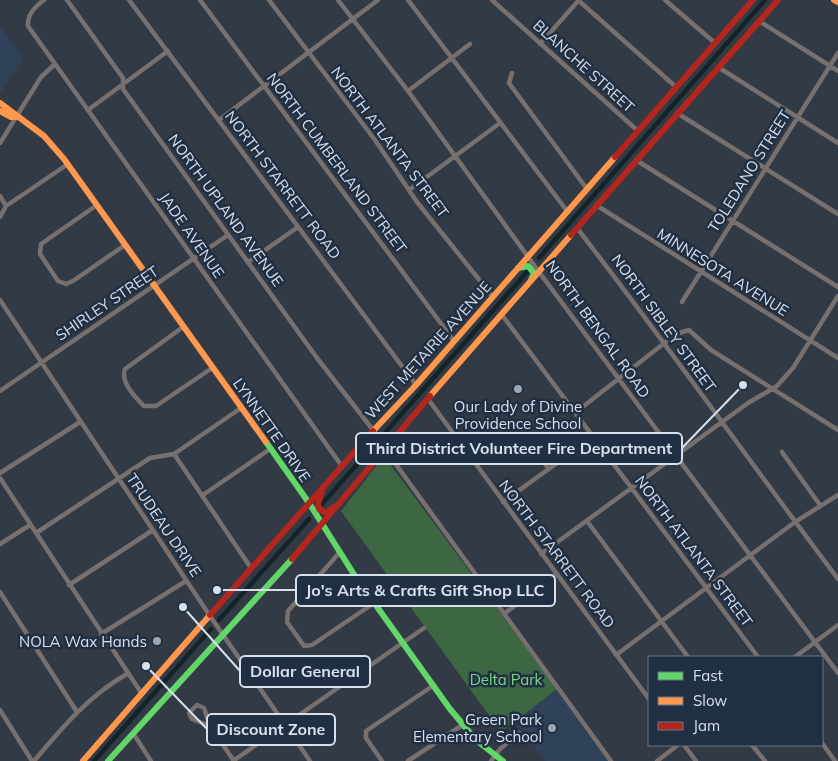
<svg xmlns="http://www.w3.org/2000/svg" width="838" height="761" viewBox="0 0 838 761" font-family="Mulish,sans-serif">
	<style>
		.built { fill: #30425a }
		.green { fill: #3c6742 }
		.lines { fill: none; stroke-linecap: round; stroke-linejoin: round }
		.canal { stroke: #132428; stroke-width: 4.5 }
		.street { stroke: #78706e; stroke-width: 4.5 }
		.fast { stroke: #63d668; stroke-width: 6 }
		.slow { stroke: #ff974d; stroke-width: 6 }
		.jam { stroke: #b3261e; stroke-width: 6 }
		.poi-dot { fill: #9da6b2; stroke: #202f42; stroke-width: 2 }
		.labels { text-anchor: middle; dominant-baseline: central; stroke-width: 5; stroke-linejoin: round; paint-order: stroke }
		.street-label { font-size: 15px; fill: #d7e0ed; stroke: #202f42 }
		.poi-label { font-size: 15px; fill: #d7e0ed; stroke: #202f42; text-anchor: end }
		.park-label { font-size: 15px; fill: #77da80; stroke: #202f42 }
		.leader { fill: none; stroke: #d7e0ed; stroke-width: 2 }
		.callout-dot { fill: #d7e0ed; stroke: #202f42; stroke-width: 2 }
		.callout { fill: #202f42; stroke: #d7e0ed; stroke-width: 2 }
		.callout-label { font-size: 16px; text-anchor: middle; font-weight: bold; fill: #d7e0ed }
	</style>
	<rect width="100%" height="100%" fill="#323a45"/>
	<path class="built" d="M0,26L23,58L0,94Z
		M557,689L609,761H545L515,722Z"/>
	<path class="green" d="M384,456L557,689L501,732L341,511Z"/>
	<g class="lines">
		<path class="canal" d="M539,258L765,0
			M322,504L527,272
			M219,620L309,519
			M94,761L211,629"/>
		<path class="street" d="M44,0C36,6 27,14 28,26L341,465
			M67,0L123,78V89L317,358L373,430
			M129,0L416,385
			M200,0L454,341
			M269,0L375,140L417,202L493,297
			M338,0L408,91L539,272L838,673
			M408,0L567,211
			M492,0L638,131
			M578,0L676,87
			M665,0L715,43
			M759,21L838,71
			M540,44L579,0
			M718,67L838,143
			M512,73L509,83L587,189
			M408,91L470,44
			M88,110L168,51
			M677,113L838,214
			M219,120L378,0
			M0,143L41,77L55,64
			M636,160L838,287
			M409,190L500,123
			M0,196L6,206
			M97,205L41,244L40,254L58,281L66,284L73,281L125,245
			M596,205L838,358
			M0,217L6,206L68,164
			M577,228C666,343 750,462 838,579
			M248,262L298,227
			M0,300L210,616L310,761
			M682,302L838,53
			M502,315L758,657
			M183,327L125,369C120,382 135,397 144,406H156L212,368
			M0,391L228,235
			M428,399L649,699
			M576,412L676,334L689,330L711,350L838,430
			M525,437L549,469
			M384,448L611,761
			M782,452L820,505
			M174,454L251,568
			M0,473L80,422
			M0,478L142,694
			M203,495L270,449
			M503,502L593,437
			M587,521L688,657
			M36,533L150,458L174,454L241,408
			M0,544L30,525
			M340,552L288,611L287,622L304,646L312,645L374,603
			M541,554L748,403L777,386L793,368L838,296
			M69,585L153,530
			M0,592L77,712
			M504,614L556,574
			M101,634L186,581
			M616,655L795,522L838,495
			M795,657L838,625
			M0,710L32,761
			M210,726L192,719L189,713L197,705L204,708L210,726L234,761
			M133,733L151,761
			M822,743L835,761
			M684,745L696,761
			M752,745L765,761
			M34,761C62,728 88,696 127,674
			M233,761L424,628
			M382,761L366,738V731L434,685
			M408,761L464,724
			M491,761L500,749L519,733
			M657,761L678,745"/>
		<path class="fast" d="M518,268L528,266L534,273L531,280
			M266,442L309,503L355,576L450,709L476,740L503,761
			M108,761L292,559"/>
		<path class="slow" d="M834,0L838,2
			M0,103L44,136L64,159L266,442
			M0,111L11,117H16
			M430,396L571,235
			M373,431L416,385L615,157
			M83,761L210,615"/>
		<path class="jam" d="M615,157L753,0
			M571,235L778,0
			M322,490L318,504L319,509L326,513L334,507
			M292,559L430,396
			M210,615L373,431"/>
	</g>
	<g class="poi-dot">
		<circle cx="518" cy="389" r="5"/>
		<circle cx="157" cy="641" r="5"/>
		<circle cx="552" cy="728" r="5"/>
	</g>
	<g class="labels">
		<g class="street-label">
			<text transform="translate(584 66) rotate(42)">BLANCHE STREET</text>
			<text transform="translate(390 142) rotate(53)">NORTH ATLANTA STREET</text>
			<text transform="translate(337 163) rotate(53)">NORTH CUMBERLAND STREET</text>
			<text transform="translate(749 171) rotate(-58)">TOLEDANO STREET</text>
			<text transform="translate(283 185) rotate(53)">NORTH STARRETT ROAD</text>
			<text transform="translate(226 210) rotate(54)">NORTH UPLAND AVENUE</text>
			<text transform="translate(192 235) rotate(55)">JADE AVENUE</text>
			<text transform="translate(723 272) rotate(32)">MINNESOTA AVENUE</text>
			<text transform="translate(107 303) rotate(-34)">SHIRLEY STREET</text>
			<text transform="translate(664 323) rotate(54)">NORTH SIBLEY STREET</text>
			<text transform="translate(598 329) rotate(54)">NORTH BENGAL ROAD</text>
			<text transform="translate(428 350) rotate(-48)">WEST METAIRIE AVENUE</text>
			<text transform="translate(272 430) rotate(55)">LYNNETTE DRIVE</text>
			<text transform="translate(164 525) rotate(56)">TRUDEAU DRIVE</text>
			<text transform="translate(694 551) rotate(53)">NORTH ATLANTA STREET</text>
			<text transform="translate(557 554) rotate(53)">NORTH STARRETT ROAD</text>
		</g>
		<g class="poi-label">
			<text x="518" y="406" text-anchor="middle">Our Lady of Divine<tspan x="518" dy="17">Providence School</tspan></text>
			<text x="147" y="641">NOLA Wax Hands</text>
			<text x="542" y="719">Green Park<tspan x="542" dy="17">Elementary School</tspan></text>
		</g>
		<g class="park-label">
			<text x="506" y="679">Delta Park</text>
		</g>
	</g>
	<path class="leader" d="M743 385L682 448M217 590L296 590M183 607L240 671M146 666L207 729"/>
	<g class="callout-dot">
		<circle cx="743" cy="385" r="5"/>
		<circle cx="217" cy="590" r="5"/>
		<circle cx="183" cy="607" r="5"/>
		<circle cx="146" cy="666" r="5"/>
	</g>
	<g class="callout">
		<rect x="356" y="433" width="326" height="31" rx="5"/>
		<rect x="296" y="575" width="259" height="31" rx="5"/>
		<rect x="240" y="656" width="130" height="31" rx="5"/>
		<rect x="207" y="714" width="128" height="31" rx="5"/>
	</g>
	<g class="callout-label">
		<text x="519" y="454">Third District Volunteer Fire Department</text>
		<text x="425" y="596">Jo's Arts &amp; Crafts Gift Shop LLC</text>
		<text x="305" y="677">Dollar General</text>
		<text x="271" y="735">Discount Zone</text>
	</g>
	<rect x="648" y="656" width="175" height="90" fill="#202f42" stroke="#697686"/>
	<rect x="658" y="672" width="25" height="8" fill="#63d668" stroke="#697686"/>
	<text x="693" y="681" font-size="15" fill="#d7e0ed">Fast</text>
	<rect x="658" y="697" width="25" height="8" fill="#ff974d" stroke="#697686"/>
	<text x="693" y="706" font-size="15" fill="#d7e0ed">Slow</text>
	<rect x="658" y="722" width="25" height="8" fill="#b3261e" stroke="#697686"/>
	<text x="693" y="731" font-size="15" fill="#d7e0ed">Jam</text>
</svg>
